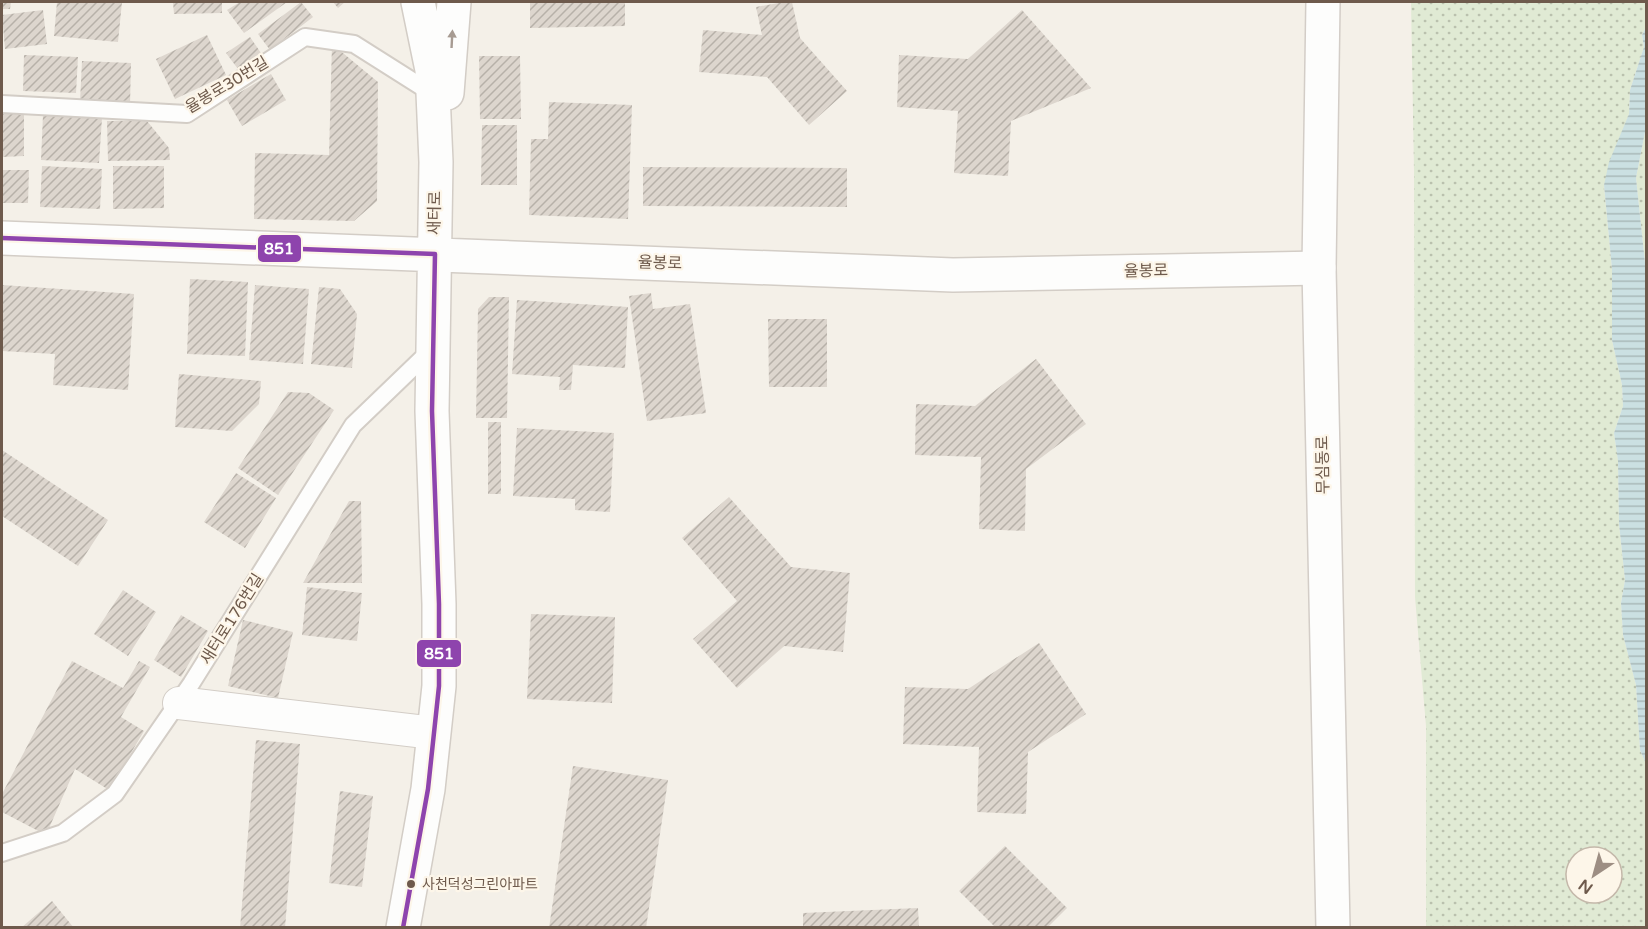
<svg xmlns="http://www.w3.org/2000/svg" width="1648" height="929" viewBox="0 0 1648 929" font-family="'Varela Round','Noto Sans KR',sans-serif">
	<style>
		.green { fill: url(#green-dots); fill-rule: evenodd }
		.water { fill: url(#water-rules) }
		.building { fill: url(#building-hatch) }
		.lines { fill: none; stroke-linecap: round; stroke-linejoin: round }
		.service-casing { stroke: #d3cdc6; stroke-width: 20 }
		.minor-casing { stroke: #d3cdc6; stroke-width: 34 }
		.tertiary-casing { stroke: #d3cdc6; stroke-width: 36 }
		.secondary-casing { stroke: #d3cdc7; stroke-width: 36 }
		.service { stroke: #fdfdfc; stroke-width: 16 }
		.minor { stroke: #fdfdfc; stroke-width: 32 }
		.tertiary { stroke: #fdfdfc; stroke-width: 33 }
		.secondary { stroke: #fdfdfc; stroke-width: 33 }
		.bus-1-casing { stroke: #fdf6e9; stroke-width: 9 }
		.bus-1 { stroke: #8e44ad; stroke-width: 4.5 }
		.oneway { fill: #a79b92 }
		.bus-dot { fill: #6e5a4c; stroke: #fdf6e9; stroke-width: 2 }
		.labels { text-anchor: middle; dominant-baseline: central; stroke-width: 4.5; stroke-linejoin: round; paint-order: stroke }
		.bus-label { font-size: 14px; fill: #6e5a4c; stroke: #fdf6e9; text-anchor: start }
		.street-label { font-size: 16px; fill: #6e5a4c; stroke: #fdf6e9 }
		.line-badge { stroke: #fdf6e9; stroke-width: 2 }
		.badge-label { font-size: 16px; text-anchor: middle; font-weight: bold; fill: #fff }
	</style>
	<defs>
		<pattern id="green-dots" width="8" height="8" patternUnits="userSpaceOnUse" patternTransform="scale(1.5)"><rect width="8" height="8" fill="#e0ead4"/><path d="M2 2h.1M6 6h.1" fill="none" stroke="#bac1ae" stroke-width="1.8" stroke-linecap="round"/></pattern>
		<pattern id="water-rules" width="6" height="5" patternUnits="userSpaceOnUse" patternTransform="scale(1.5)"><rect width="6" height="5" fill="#cbe0e2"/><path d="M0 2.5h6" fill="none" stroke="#a9b9b9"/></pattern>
		<pattern id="building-hatch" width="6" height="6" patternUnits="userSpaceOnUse" patternTransform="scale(1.5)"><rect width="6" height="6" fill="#ddd6ce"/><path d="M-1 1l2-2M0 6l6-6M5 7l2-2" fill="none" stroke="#b7b1a9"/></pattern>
	</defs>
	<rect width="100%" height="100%" fill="#f4f0e8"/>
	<path class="green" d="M1411,2H1646V27L1642,35L1644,47L1630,90L1629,114L1604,185L1612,269V340L1622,385L1623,406L1614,433L1618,460L1619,524L1625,580L1621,603L1623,635L1636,685L1640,750L1646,764V927H1426V726L1415,597L1414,170ZM1576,857H1612V893H1576Z
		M1646,127V272L1636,178Z"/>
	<path class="water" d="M1646,27V127L1636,178L1646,272V764L1640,750L1636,685L1623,635L1621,603L1625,580L1619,524L1618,461L1614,433L1623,406L1622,385L1612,340V269L1604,185L1609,162L1629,114L1630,90L1644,47L1642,35Z"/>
	<path class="building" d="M2,2H11L10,9H2Z
		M57,2H122L118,42L54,36Z
		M173,2H222V13L174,14Z
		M240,2H287L244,33L227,10Z
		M301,2L313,17L270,50L258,34Z
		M333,2H345L338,8Z
		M530,2H625V26L530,28Z
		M784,2H792L800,38L847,91L809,125L767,77L699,72L703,30L762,35L756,7Z
		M43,10L47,44L5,49L2,15Z
		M1022,10L1091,88L1011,121L1008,176L954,173L958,111L897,107L899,55L968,59Z
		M207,35L226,75L175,99L156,59Z
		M250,37L261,53L238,69L226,53Z
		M332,44L378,82L377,201L354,221L254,219L255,153L329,155Z
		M24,55L78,57L76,93L23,91Z
		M479,56H520L521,119H480Z
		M82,61L131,63L130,105L80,102Z
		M271,74L286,100L242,126L227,100Z
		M549,102L632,105L628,219L529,215L531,139H548Z
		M24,112V156L2,157V113Z
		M43,115L102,118L99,163L41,160Z
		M107,121H147L169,148L170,160L108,161Z
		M482,125H517V185H481Z
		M42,166L102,169L100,209L40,207Z
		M113,166H164V208L113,209Z
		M643,167L847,168V207L643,206Z
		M2,170H29L28,203H2Z
		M190,279L248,282L245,356L187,354Z
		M2,285L134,294L128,390L53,385L55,354L2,351Z
		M255,285L309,289L303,364L249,360Z
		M319,287L340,289L357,314L352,368L311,364Z
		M651,293L653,309L690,304L706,413L647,421L629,296Z
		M489,297H509L507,418H476L478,309Z
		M517,300L628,307L625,368L573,365L571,390H559L560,377L512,374Z
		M768,319H827V387H769Z
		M1036,359L1086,424L1026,469L1025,531L979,529L981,457L915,455L916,404L975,406Z
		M179,374L261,381L259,404L232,431L175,427Z
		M288,392L309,393L334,410L278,495L238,468Z
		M488,422H501V494H488Z
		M517,428L614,433L610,512L575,510V499L513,496Z
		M2,450L108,520L78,566L2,516Z
		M236,473L276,498L245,548L204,522Z
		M729,497L791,567L850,573L843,652L784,646L737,688L693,639L737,601L682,538Z
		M349,501H361L362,583H303Z
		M307,587L362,593L357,641L302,635Z
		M123,590L156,612L128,656L94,634Z
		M531,614L615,617L612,703L527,699Z
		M181,615L208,631L181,677L154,660Z
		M243,620L293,632L278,698L228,686Z
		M1039,643L1086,714L1028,752L1026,814L977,812L979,747L903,744L905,687L968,689Z
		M72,661L123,688L139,661L150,667L121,717L144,731L109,790L75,769L46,835L2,812V794Z
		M256,740L300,744L285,928H240Z
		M573,766L668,780L646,928H549Z
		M340,791L373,796L362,887L329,883Z
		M1005,846L1067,908L1047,928H996L959,891Z
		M52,901L74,928H21Z
		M918,908L919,928H803V913Z"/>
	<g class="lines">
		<g class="service-casing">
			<path id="service" d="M2,104L187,114L305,37L354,44L433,94
				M2,853L63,833L115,794L191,684L353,425L432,349"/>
		</g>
		<g class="minor-casing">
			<path id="minor" d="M179,703L434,733"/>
		</g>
		<g class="tertiary-casing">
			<path id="tertiary" d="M447,93L454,2
				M2,238L953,275L1319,268
				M403,928L428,789L439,686V604L432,411L436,162L432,70L418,2"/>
		</g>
		<g class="secondary-casing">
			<path id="secondary" d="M1323,2L1319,268L1333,928"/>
		</g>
		<use href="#service" class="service"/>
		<use href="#minor" class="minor"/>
		<use href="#tertiary" class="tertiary"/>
		<use href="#secondary" class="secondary"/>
		<g class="bus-1-casing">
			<path id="bus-1" d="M2,238L435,254L432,411L439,604V686L428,789L403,928"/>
		</g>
		<use href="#bus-1" class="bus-1"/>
	</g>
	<defs><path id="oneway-solid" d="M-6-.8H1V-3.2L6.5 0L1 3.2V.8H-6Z" transform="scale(1.5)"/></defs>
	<use class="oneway" href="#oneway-solid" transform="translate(452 39) rotate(-87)"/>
	<circle class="bus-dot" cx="411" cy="884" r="5"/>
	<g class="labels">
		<g class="bus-label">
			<text x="422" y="884">사천덕성그린아파트</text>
		</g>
		<g class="street-label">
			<text transform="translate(227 85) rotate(-31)">율봉로30번길</text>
			<text transform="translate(435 213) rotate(-89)">새터로</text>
			<text transform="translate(660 263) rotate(2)">율봉로</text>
			<text transform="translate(1146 271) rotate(-1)">율봉로</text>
			<text transform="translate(1323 465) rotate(-91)">무심동로</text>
			<text transform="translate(232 619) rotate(-58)">새터로176번길</text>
		</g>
	</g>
	<g class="line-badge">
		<rect x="257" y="234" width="45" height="29" rx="6" fill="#8e44ad"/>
		<rect x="416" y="639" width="46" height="29" rx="6" fill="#8e44ad"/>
	</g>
	<g class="badge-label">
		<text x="279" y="254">851</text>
		<text x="439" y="659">851</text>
	</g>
	<rect width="1648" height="929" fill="none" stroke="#6e5a4c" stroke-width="6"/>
	<g transform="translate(1594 875) rotate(216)"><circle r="28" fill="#fdf6e9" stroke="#c4b8aa" stroke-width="1.5"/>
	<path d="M0-4.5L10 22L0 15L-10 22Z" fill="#9d8e83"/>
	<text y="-9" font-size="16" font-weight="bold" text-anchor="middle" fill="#6e5a4c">N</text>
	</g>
</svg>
